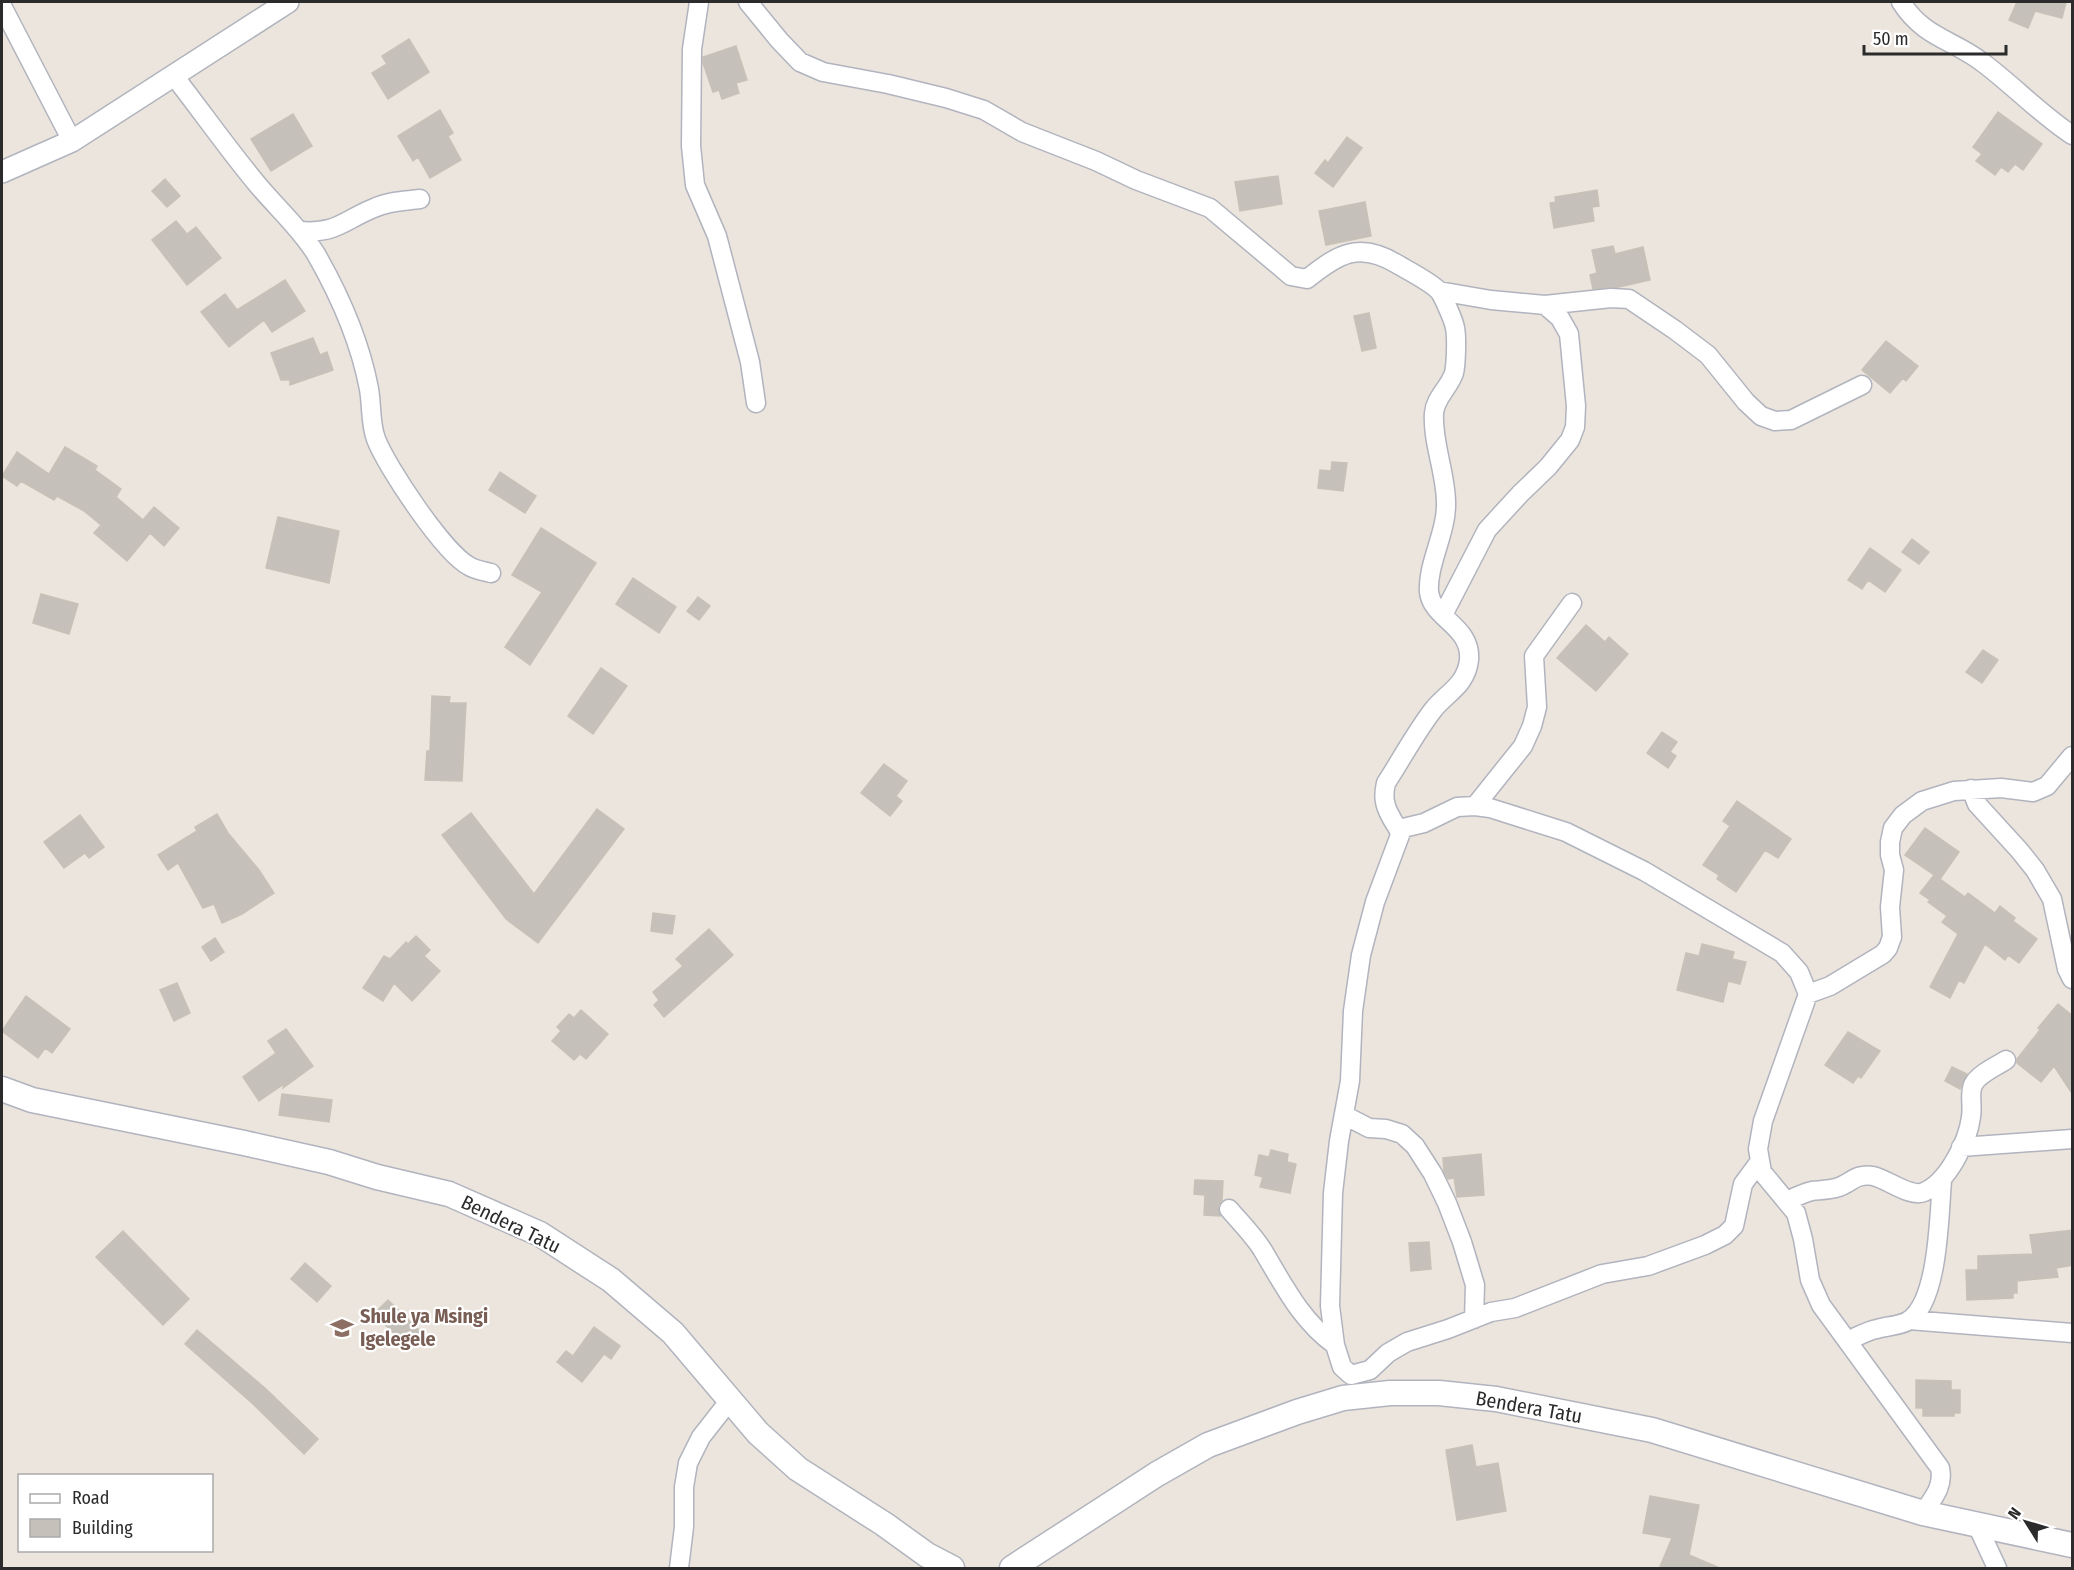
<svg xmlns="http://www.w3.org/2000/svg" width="2074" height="1570" viewBox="0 0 2074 1570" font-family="'Fira Sans Condensed',sans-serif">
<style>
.building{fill:#c5c0b9;stroke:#c7c1b7;stroke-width:1.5}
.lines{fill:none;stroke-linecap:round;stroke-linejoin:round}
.minor-casing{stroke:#b1b4be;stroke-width:21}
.tertiary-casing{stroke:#b1b4be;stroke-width:24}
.secondary-casing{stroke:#b1b4be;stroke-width:27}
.minor{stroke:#fff;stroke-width:18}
.tertiary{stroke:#fff;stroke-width:21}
.secondary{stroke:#fff;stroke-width:24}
.labels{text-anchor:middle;stroke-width:4.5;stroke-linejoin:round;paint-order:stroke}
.street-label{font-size:20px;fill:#2b2b2b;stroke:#fff}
.education-label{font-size:20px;font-weight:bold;fill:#785e54;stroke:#fff;text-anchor:start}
</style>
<rect width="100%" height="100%" fill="#ece5dd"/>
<path class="building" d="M2017 2H2066L2062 18 2035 11 2028 28 2009 20Z
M409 39 429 72 388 99 372 73 387 64 382 56Z
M736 46 747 80 736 83 739 93 722 99 719 90 713 92 703 63V57Z
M440 110 453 133 448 136 461 160 430 178 418 157 413 161 398 136Z
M1998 112 2042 144 2023 170 2015 164 2008 172 2001 167 1995 175 1976 161 1982 154 1973 147Z
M293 114 312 146 271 171 251 139Z
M1347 137 1362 148 1333 187 1315 173 1325 160 1328 163Z
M1278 176 1282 204 1240 211 1235 182Z
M165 179 180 196 167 207 152 191Z
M1597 190 1599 206 1592 207 1594 221 1554 228 1550 203 1556 202 1555 197Z
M1365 202 1371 236 1326 245 1319 211Z
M176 221 187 234 196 227 221 258 187 285 152 240Z
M1613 246 1615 254 1643 247 1650 280 1619 287 1593 289 1590 275 1597 273 1592 250Z
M285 280 305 311 272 332 264 320 229 347 201 312 225 294 237 310Z
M1369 313 1376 348 1362 351 1354 316Z
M313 338 320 355 327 352 333 370 290 385V380H281L271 353Z
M1886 341 1918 366 1906 381 1903 378 1890 393 1862 370Z
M65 447 97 466 95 470 121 489 116 497 143 520 154 507 179 528 164 546 150 533 127 561 94 533 101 525 84 511 57 496 54 500 21 481 17 486 2 476 17 452 49 474Z
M1332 462 1347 463 1343 491 1318 488 1320 470 1331 471Z
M500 472 536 496 525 513 489 490Z
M278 517 339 531 329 583 266 568Z
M541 528 596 563 530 665 505 647 542 592 512 575Z
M1912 539 1929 552 1919 564 1902 552Z
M1870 548 1901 570 1885 592 1868 580 1862 589 1848 580Z
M633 578 676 607 659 633 616 604Z
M41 594 78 604 69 634 33 623Z
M698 597 710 606 699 620 687 611Z
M1586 625 1605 642 1609 637 1628 654 1596 691 1557 658Z
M1983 650 1998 660 1982 683 1966 672Z
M601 668 627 686 593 734 568 716Z
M432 696 450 697 449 703H466L462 781 425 780 427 751H430Z
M1662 732 1677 742 1670 752 1676 756 1668 768 1647 753Z
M884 764 907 781 896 796 902 801 890 816 861 793Z
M1737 801 1791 839 1778 858 1765 850 1736 892 1717 879 1719 875 1703 865 1730 826 1723 821Z
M597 809 624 829 538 943 506 919 442 835 471 813 534 894Z
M217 814 228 833 259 870 274 893 242 914 222 923 214 904 203 908 178 863 168 870 158 855 197 831 195 827Z
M80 815 104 847 89 858 85 853 64 868 44 842Z
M1925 828 1959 852 1940 879 1965 897 1968 893 1995 913 2000 906 2015 918 2013 921 2037 939 2019 963 2008 955 2005 960 1985 944 1964 983 1959 980 1950 998 1930 987 1958 934 1942 922 1947 916 1928 902 1930 900 1920 893 1934 875 1905 855Z
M653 913 675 916 672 934 651 931Z
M709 929 733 955 664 1017 654 1005 659 1000 653 992 683 966 676 959Z
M416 936 430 950 424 956 440 971 412 1001 394 983 383 1001 363 988 384 956 390 959 406 942 408 944Z
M215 938 224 952 211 961 202 947Z
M1702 944 1734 952 1732 959 1746 962 1740 984 1728 981 1723 1002 1677 990 1686 953 1699 956Z
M177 983 190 1013 174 1021 160 990Z
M26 996 70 1029 52 1053 45 1048 38 1058 2 1031Z
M2058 1004 2073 1016V1095L2054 1066 2041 1082 2017 1063V1059L2040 1030 2038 1028Z
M581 1010 608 1034 586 1059 580 1054 574 1060 552 1041 561 1031 557 1027 569 1014 574 1018Z
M286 1029 313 1066 283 1088 284 1084 259 1101 243 1077 276 1053 268 1041Z
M1848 1032 1880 1051 1861 1078 1858 1076 1853 1083 1825 1065Z
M1952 1067 1967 1074 1960 1089 1945 1081Z
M282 1094 332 1100 329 1122 279 1115Z
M1271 1150 1288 1154 1287 1162 1296 1164 1290 1193 1260 1187 1263 1177 1255 1175 1259 1155 1269 1157Z
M1481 1154 1484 1195 1457 1197 1454 1178 1448 1179 1444 1172 1443 1158Z
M1195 1180 1223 1181 1222 1200 1218 1206 1220 1216 1204 1215 1205 1195 1194 1194Z
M2073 1230V1265L2056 1268 2058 1277 2017 1281V1293H2013V1298L1967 1300 1966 1270H1978V1256L2033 1254 2030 1235Z
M123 1231 189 1299 163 1325 96 1257Z
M1429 1242 1431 1269 1411 1271 1409 1243Z
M305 1263 331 1286 317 1302 291 1279Z
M388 1300 424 1335 410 1349 374 1314Z
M594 1327 620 1346 611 1359 604 1354 582 1382 557 1362 566 1351 573 1356Z
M197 1330 266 1389 318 1439 304 1454 253 1404 185 1344Z
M1916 1380 1951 1381V1390H1960V1413H1954V1416H1923V1408H1916Z
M1472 1445 1476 1467 1498 1463 1506 1511 1457 1520 1446 1450Z
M1650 1496 1699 1505 1689 1555 1722 1569H1659L1672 1538 1643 1533Z"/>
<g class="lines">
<g class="minor-casing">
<path id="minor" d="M699 2 692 49 691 146 695 185 717 236 750 362 756 403
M748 2 779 40 800 62 823 72 888 84 946 98 984 110 1022 132 1096 161 1136 180 1210 208 1291 276 1307 279C1338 254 1359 241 1397 264 1407 270 1431 282 1439 291 1443 296 1454 321 1455 328 1457 337 1456 365 1454 373 1449 388 1435 398 1434 413 1432 442 1446 473 1446 503 1447 532 1427 564 1429 592 1432 619 1472 626 1469 660 1466 686 1446 693 1433 710 1416 732 1401 760 1386 783 1383 796 1384 805 1391 817 1394 824 1399 827 1400 835L1375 902 1361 955 1353 1011 1350 1081 1339 1141 1333 1193 1330 1306 1335 1345 1342 1367 1351 1375 1370 1370 1388 1353 1407 1342 1448 1329 1491 1312 1515 1308 1602 1274 1648 1266 1705 1245 1725 1235 1734 1226 1743 1184 1760 1161
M1901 2C1924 38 1952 39 1982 62 2013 85 2040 114 2072 135
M2 6 72 141
M174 76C202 112 228 149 257 184 277 208 300 228 316 254 340 296 360 341 369 389 372 406 370 423 376 439 386 466 444 553 469 566 475 570 484 571 491 573
M299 231C337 234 342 221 374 208 388 201 405 201 420 199
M1439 291 1491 300 1545 305 1560 318 1569 334 1576 406 1575 427 1570 440 1548 467 1520 494 1487 530 1443 615
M1545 305 1611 298 1629 299 1675 330 1708 355 1746 402 1761 416 1775 421 1791 420 1862 385
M1971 789 1977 804 2019 850 2035 870 2052 899 2067 969 2072 979
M1475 806 1523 746 1532 726 1537 707 1534 656 1572 603
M1399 829 1424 823 1457 807 1475 806 1490 808 1566 832 1644 871 1782 953 1799 972 1808 994 1763 1121 1758 1149 1762 1172 1796 1213 1803 1239 1810 1280 1821 1305 1940 1468C1944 1487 1933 1498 1923 1513
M1808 994 1830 986 1883 954 1888 948 1892 937 1890 907 1894 870 1890 855V842L1893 828 1903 815 1922 801 1954 791 2001 788 2033 792 2047 786 2072 756
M1344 1115 1369 1128 1386 1129 1402 1134 1415 1146 1433 1174 1447 1203 1462 1242 1475 1285 1474 1319
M1961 1147 2072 1139
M1786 1201C1794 1198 1803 1193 1812 1191 1821 1190 1830 1190 1839 1187 1851 1183 1856 1173 1873 1176 1887 1179 1911 1198 1924 1192 1948 1182 1968 1141 1971 1117 1973 1106 1969 1094 1973 1085 1978 1074 1997 1066 2006 1060
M1229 1209C1240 1222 1253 1235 1262 1249 1283 1284 1301 1321 1335 1345
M1909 1320 2072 1333
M1847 1341C1857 1337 1866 1331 1877 1329 1887 1326 1899 1326 1908 1321 1939 1302 1939 1214 1942 1181
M1977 1525 1997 1568
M679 1568 684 1527V1487L688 1463 701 1437 730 1400"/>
</g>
<g class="tertiary-casing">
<path id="tertiary" d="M2 172 72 141 288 2"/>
</g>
<g class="secondary-casing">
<path id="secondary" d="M2 1089 32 1100 244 1143 329 1162 377 1177 449 1194 540 1234 611 1280 673 1333 758 1433 798 1469 884 1524 927 1555 952 1568
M1012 1568 1157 1474 1208 1445 1297 1412 1343 1398 1390 1393H1439L1496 1399 1652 1430 1923 1513 2072 1545"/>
</g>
<use href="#minor" class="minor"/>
<use href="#tertiary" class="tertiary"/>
<use href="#secondary" class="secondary"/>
</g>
<defs>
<g id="school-bare" transform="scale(1.8)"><path d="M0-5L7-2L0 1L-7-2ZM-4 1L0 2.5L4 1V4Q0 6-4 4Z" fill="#8d6e63" stroke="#fff" stroke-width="2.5" paint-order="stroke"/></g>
</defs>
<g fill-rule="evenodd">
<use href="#school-bare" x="342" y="1328"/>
</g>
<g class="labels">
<g class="street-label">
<text transform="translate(511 1224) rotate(26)" y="7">Bendera Tatu</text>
<text transform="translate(1529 1407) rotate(10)" y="7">Bendera Tatu</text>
</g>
<g class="education-label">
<text x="360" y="1323">Shule ya Msingi<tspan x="360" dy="23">Igelegele</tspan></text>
</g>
</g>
<rect width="2074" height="1570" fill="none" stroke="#2b2b2b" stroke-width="6"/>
<rect x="18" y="1474" width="195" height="78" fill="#ffffff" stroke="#aaaaaa" stroke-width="1.5"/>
<rect x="30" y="1494" width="30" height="9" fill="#ffffff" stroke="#aaaaaa" stroke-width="1.5"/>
<text x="72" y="1504" font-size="18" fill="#2b2b2b">Road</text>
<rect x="30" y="1519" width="30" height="18" fill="#c5c0b9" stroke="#aaaaaa" stroke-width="1.5"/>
<text x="72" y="1534" font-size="18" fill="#2b2b2b">Building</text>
<g transform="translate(2026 1522) rotate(307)" stroke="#ffffff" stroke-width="4.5" paint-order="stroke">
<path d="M0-4.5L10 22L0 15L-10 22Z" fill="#2b2b2b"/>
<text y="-9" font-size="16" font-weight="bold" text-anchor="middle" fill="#2b2b2b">N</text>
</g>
<path d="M1864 45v9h142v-9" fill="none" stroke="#2b2b2b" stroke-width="3"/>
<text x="1873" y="45" font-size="18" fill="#2b2b2b" stroke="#ffffff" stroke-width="4.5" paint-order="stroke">50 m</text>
</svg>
